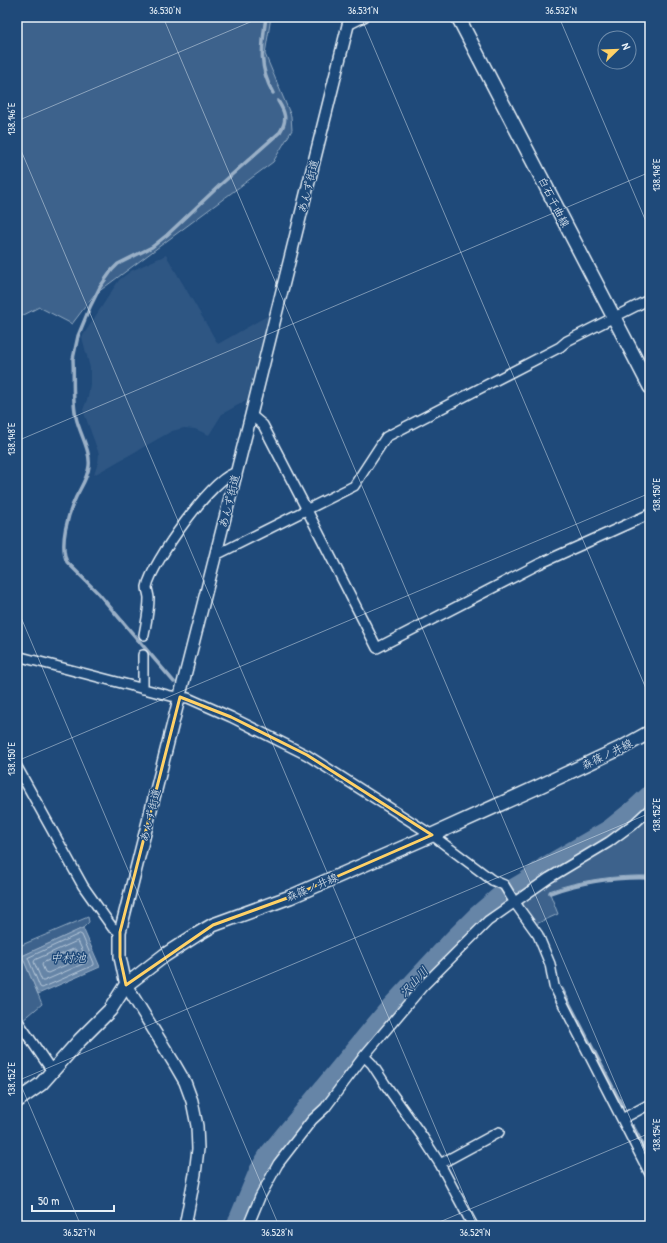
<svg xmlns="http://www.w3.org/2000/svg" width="667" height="1243" viewBox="0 0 667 1243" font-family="'Patrick Hand','Klee One',sans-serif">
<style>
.built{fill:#2e5683}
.green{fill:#3c628c;stroke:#92aac2}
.water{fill:#6685a7;stroke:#9ab0c7}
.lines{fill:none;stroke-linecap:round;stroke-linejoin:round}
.shore{stroke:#b4c6d8;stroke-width:1}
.stream{stroke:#9ab0c7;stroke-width:3.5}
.river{stroke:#6685a7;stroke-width:20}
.minor-casing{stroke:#e8f1f8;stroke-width:12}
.tertiary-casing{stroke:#e8f1f8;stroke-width:14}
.secondary-casing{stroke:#e8f1f8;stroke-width:16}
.minor{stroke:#1f4a7a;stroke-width:9}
.tertiary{stroke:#1f4a7a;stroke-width:11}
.secondary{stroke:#1f4a7a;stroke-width:13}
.marked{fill:none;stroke:#ffd166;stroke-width:3;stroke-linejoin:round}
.ticks{fill:none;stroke:#e8f1f8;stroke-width:1;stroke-opacity:0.45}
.labels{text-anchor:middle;stroke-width:3;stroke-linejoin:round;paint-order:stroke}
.street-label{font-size:11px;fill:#e8f1f8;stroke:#1f4a7a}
.water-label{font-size:12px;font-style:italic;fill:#d4e1ec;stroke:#1f4a7a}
.neatline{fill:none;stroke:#e8f1f8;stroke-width:1.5}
.ticks-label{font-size:10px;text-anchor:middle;fill:#e8f1f8}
</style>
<rect width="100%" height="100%" fill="#1f4a7a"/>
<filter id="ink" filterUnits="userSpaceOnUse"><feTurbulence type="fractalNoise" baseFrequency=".025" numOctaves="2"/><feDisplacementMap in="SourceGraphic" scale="8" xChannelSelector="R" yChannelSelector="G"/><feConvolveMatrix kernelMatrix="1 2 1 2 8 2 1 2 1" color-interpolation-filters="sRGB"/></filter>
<g filter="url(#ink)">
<path class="built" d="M166 255 218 344 269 315 247 400 222 414 209 435 195 429 184 428 172 431 94 475 98 463 99 454 83 410 88 397 90 384V368L82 337 119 280 131 271Z"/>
<path class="green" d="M17 17H271L265 54 291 116 292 130 273 162 94 295 72 324 39 307 20 317H17Z
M648 817H650V876C616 875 580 880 549 891L558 914 536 924 523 906V901L552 881 609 847Z
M88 917 89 922 83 928 22 956 42 1004 22 1021 17 1013V947Z"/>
<path class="water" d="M83 928 100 967 38 994 22 956Z"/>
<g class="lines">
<path class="shore" d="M80 934 82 935 94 963V965L42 988 40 987 28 958Z
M78 941 87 960V962L44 981H42L34 962 35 960Z
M74 949 76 950 79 957V959L48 973 45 972 42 965 43 963Z"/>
<path class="stream" d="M266 17C262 45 258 66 273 93
M174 682 98 593 67 562C59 544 68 514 76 497 81 487 88 477 89 466 91 451 79 432 76 417 72 400 74 377 73 359L78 336 90 307 100 287 112 270 118 264 152 247 167 235 219 186 280 132C288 120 285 112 278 101
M550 893C581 882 617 877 650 878
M562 989 623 1107
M633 1126 650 1158"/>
<path class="river" d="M236 1226 259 1171 270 1153 389 1009 454 939 478 915 499 897 525 882 545 867 609 830 635 809 650 795"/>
<g class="minor-casing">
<path id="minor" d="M348 25 364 17
M251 415 263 425 307 510 377 648 539 564 650 514
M216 555 354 486 386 437 560 347 567 341 650 299
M144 635C146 623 149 611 149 598 149 595 147 590 147 587 151 564 214 475 236 473
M17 656 171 696 188 698 231 717 307 755 432 835 492 880 504 885 515 903 538 935 550 964 554 986 650 1174
M143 689V655
M17 767 83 886 112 927 120 932
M17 1020 52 1071
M364 1056 372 1064 385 1084 422 1136 440 1164 473 1226
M622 1119 650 1104
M440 1164 499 1132
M248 1226 260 1197 278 1164 312 1120 325 1108 364 1056 423 986 488 921 549 878 609 842 636 822 650 809"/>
</g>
<g class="tertiary-casing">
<path id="tertiary" d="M185 1226 195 1174 198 1149 197 1126 192 1101 185 1082 174 1063 126 985 120 957V932L251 415 350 17"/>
</g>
<g class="secondary-casing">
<path id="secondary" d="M458 17 650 387
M17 1101 41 1084 80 1040 110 1010 126 985 165 955 196 935 213 925 290 897 432 835 540 786 623 747 650 732"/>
</g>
<use href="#minor" class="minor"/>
<use href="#tertiary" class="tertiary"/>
<use href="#secondary" class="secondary"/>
</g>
</g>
<path class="marked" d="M180 697 231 717 307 755 432 835 290 897 213 925 126 985 120 957V932Z"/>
<path class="ticks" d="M163 17 650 1165M361 17 650 698M559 17 650 231M17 121 262 17M17 141 477 1226M17 441 650 172M17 608 279 1226M17 761 650 493M17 1076 81 1226M17 1081 650 813M430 1226 650 1133"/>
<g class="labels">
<g class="street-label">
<text transform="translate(308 186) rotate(-76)" y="4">あんず街道</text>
<text transform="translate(554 202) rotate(63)" y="4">白石千曲線</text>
<text transform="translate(229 501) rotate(-76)" y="4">あんず街道</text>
<text transform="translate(607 754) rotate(-26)" y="4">森篠ノ井線</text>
<text transform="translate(150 815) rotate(-76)" y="4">あんず街道</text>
<text transform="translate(312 887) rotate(-23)" y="4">森篠ノ井線</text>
</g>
<g class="water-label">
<text x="68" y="962">中村池</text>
<text transform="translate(414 982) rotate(-47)" y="4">沢山川</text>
</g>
</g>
<rect width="667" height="1243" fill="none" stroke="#1f4a7a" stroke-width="44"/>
<g transform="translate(617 50) rotate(67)"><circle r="19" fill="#1f4a7a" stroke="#6f8dac"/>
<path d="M0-3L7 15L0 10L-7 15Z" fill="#ffd166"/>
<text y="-6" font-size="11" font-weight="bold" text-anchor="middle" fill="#e8f1f8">N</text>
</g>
<path d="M32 1205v6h82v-6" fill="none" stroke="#e8f1f8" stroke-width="2"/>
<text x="38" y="1205" font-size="12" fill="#e8f1f8" stroke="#1f4a7a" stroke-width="3" paint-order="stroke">50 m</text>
<rect x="22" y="22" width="623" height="1199" class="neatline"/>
<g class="ticks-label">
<text x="165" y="14">36.530°N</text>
<text x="363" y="14">36.531°N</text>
<text x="561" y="14">36.532°N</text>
<text transform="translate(11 119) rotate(-90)" y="4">138.146°E</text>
<text transform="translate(656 175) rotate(-90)" y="4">138.148°E</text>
<text transform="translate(11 439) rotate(-90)" y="4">138.148°E</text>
<text transform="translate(656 495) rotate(-90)" y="4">138.150°E</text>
<text transform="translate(11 759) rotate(-90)" y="4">138.150°E</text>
<text transform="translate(656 815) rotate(-90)" y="4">138.152°E</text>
<text transform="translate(11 1079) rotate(-90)" y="4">138.152°E</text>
<text transform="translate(656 1135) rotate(-90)" y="4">138.154°E</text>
<text x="79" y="1236">36.527°N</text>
<text x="277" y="1236">36.528°N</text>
<text x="475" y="1236">36.529°N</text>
</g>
</svg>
